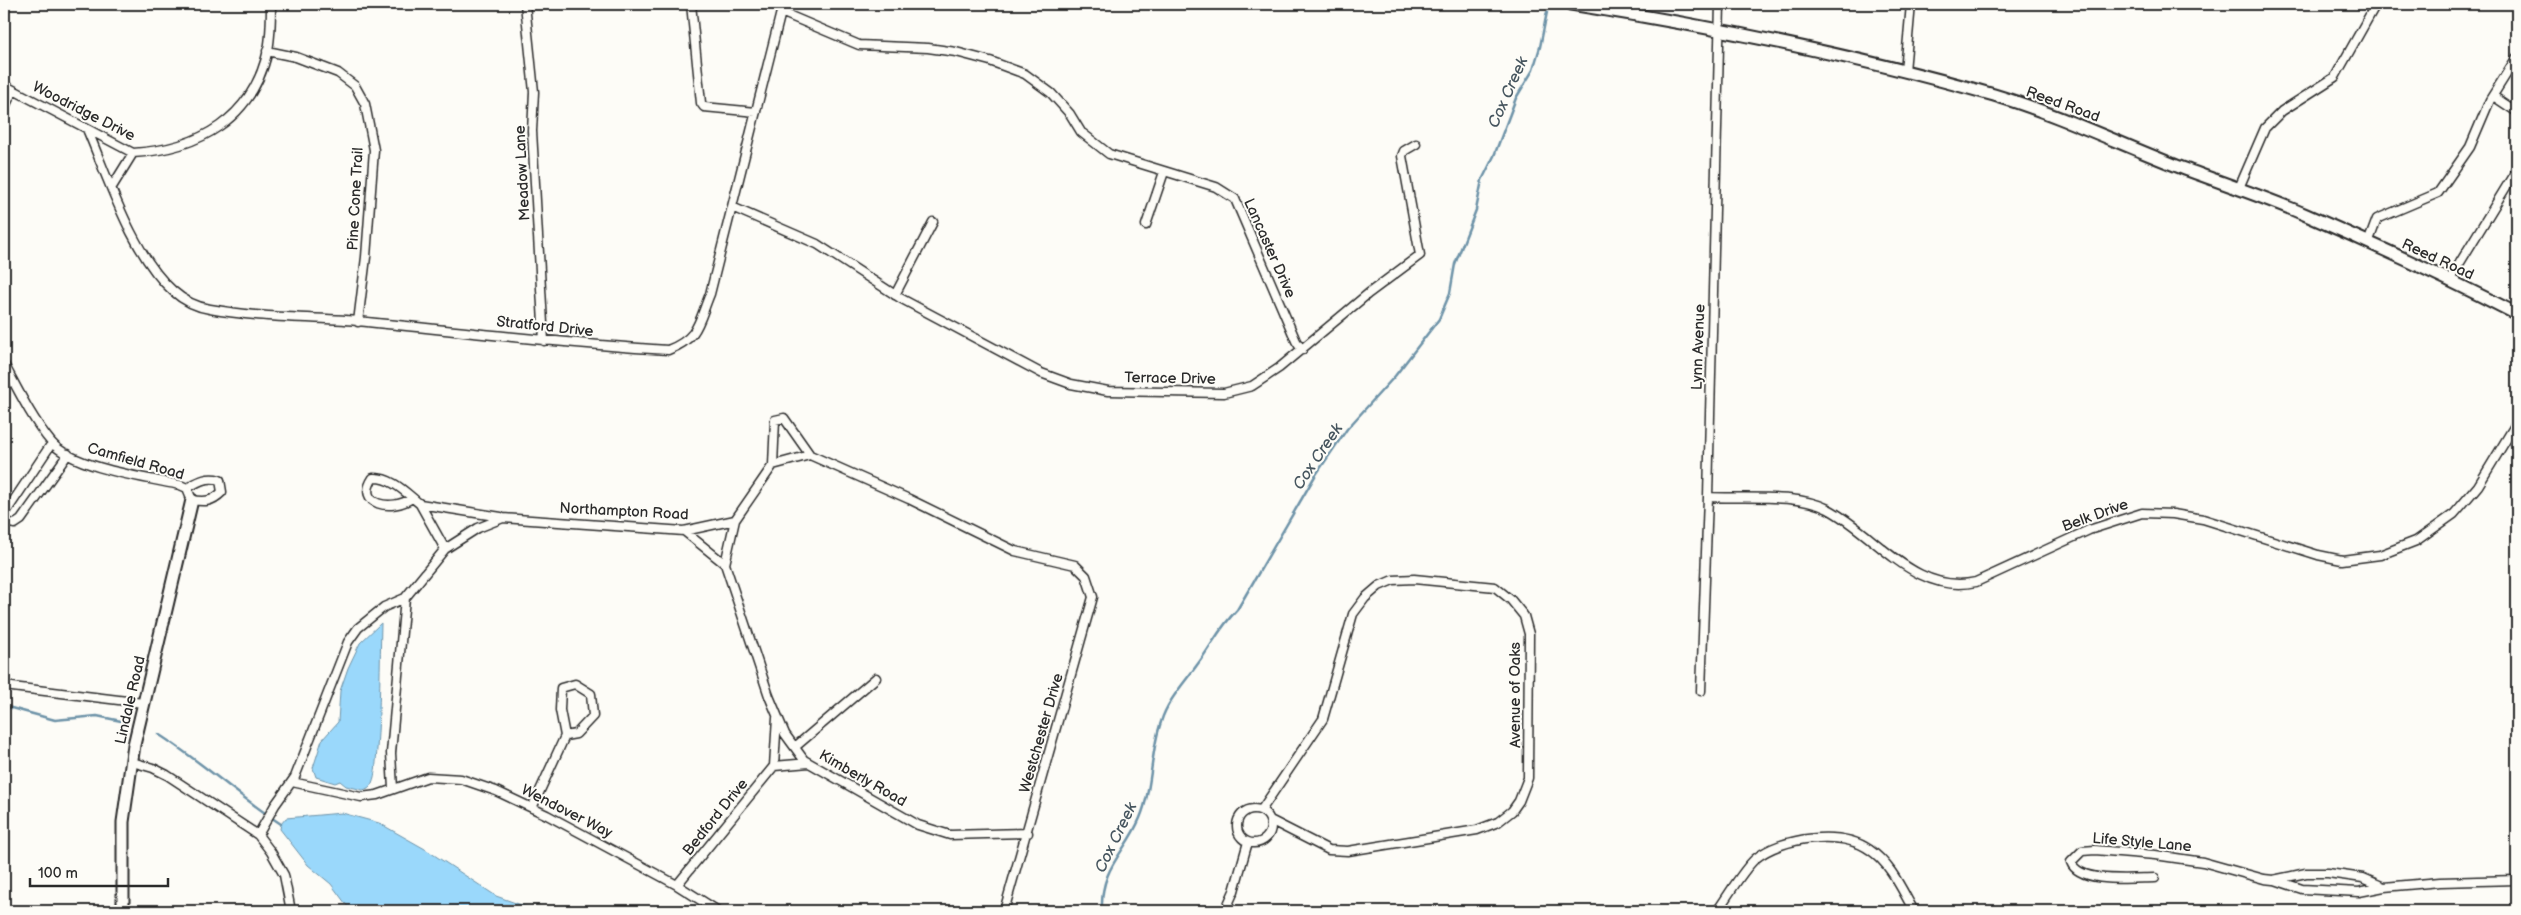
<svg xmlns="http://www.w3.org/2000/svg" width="2521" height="915" viewBox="0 0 2521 915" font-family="'Balsamiq Sans',sans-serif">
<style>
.water{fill:#9ad8fb;stroke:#6e93a8}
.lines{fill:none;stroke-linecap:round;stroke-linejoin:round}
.stream{stroke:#6e93a8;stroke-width:2.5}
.street-casing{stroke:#2b2b2b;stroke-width:11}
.secondary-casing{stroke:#2b2b2b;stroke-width:15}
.street{stroke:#fdfcf7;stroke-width:8}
.secondary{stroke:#fdfcf7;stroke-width:11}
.labels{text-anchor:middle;stroke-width:4;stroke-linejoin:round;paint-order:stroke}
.street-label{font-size:15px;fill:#2b2b2b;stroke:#fdfcf7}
.water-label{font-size:16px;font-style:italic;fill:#47565f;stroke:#fdfcf7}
</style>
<rect width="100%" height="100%" fill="#fdfcf7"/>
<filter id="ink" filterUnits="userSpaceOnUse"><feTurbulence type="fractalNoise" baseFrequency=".02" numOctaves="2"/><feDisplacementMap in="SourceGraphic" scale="10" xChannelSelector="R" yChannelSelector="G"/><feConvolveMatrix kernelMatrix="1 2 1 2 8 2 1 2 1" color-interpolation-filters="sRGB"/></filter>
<g filter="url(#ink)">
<path class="water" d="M381 623C380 663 380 707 377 749 376 760 376 774 372 783 370 787 367 789 363 790L346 786 340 781 335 783 316 777 313 768 322 740 338 722 340 691 348 668 360 643Z
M342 813 379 823 425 849 496 896 538 911H351L331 884 308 865 280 829 281 824 286 818Z"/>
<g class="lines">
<path class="stream" d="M4 706 55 720 97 716 121 721
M158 734C201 761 238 796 281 824
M1102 911C1100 867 1125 854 1140 818 1153 787 1150 753 1161 722 1167 701 1185 682 1197 665 1212 645 1219 628 1237 610L1315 476 1347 429 1395 376 1439 319 1450 293 1455 264 1476 210 1482 180 1494 156 1516 98 1533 70 1540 47 1547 12"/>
<g class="street-casing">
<path id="street" d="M525 4 534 92 532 131 544 341
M691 4 701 103 704 107 756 112
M781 12 859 45 928 48 956 52 990 61 1025 74 1051 93 1070 114 1081 132 1109 154 1216 187 1235 199 1296 341 1302 350
M267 51 296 57 338 73 355 86 365 104 374 150 366 257 358 322
M1905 71 1911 4
M4 85 133 153C199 149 253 119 268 50 271 35 271 19 271 4
M2493 96 2517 112
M4 109 13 90
M87 129C108 178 133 256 173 291 183 300 197 307 210 309 258 318 308 317 357 321 460 331 564 344 668 350 699 338 698 323 710 294L783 4
M112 187 133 153
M2239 188 2265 128 2282 111 2335 77 2376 4
M732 207 817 244 900 298 1041 373 1071 384 1108 391 1224 393 1252 386 1279 368 1369 293 1420 255 1402 156 1404 151 1416 144
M1146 225 1164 172
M2368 243 2377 219 2438 193 2470 147 2490 100 2517 57
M2450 279 2517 169
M895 295 933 222
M4 364C18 390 32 419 51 442 73 468 147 478 180 485L187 488 192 500C205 502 212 502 222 492L220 480C206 476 198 482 187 488
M773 465 775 420 784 418 810 455
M1708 497C1743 499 1797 493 1828 509 1876 534 1915 596 1976 582L2089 530 2142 513 2173 514 2203 519 2318 555 2342 560 2380 555 2416 541 2454 514 2478 486 2517 422
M412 498C392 512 355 505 373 478 392 477 406 493 420 504
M4 515 52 443
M735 520 725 564 769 696 785 734 804 760 918 825 950 835 1028 833
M4 522 15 524 21 520 68 454
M684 531 725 564
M445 549 420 504 501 517
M575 684 591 694 593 716 576 734 565 736 560 710 561 688Z
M4 686 143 703
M1701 691 1708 497 1720 4
M795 747 876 678
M132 762 153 768 167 775 258 835 271 852 284 875 291 911
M774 766 777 718
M292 782 361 797 377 795 428 777 461 779 496 791 547 815 677 885 718 911
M393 789 391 753 405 598
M532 808 565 736
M1237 826a17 17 0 1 1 34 0a17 17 0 1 1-34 0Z
M1262 809 1323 719 1353 614 1365 598 1379 586 1393 580 1414 579 1495 587 1511 600 1524 616 1529 634 1528 778 1519 801 1512 811 1498 822 1477 830 1348 851 1329 850 1272 821
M258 835 275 805 295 777 348 642 358 628 384 607 405 598 445 549 478 528 503 518 684 531 735 520 773 465 810 455 909 499 1015 551 1075 565 1086 576 1093 597 1004 911
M2155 878C2134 878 2079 884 2071 862L2082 851 2095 850 2155 855 2203 862 2264 879 2273 880 2306 873H2328L2363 878 2384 887 2440 882 2517 880
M2275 880 2302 889 2359 892 2384 887
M677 885 774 766 809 763
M1225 911 1234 891 1248 842
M1717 911C1728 896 1742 871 1755 859 1782 837 1841 829 1870 850 1891 864 1902 890 1914 911"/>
</g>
<g class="secondary-casing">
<path id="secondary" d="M1571 4C1714 27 1855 55 1994 95 2057 114 2116 142 2177 166 2219 182 2262 196 2304 214 2376 245 2447 278 2517 314
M123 911V822L134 745 192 500"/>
</g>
<use href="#street" class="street"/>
<use href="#secondary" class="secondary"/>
</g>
</g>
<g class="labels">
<g class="street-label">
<text transform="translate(2063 104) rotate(20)" y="5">Reed Road</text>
<text transform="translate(84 111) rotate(27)" y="5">Woodridge Drive</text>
<text transform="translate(522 173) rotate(-93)" y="5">Meadow Lane</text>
<text transform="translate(355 199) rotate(-87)" y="5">Pine Cone Trail</text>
<text transform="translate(1270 248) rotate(66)" y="5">Lancaster Drive</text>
<text transform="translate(2438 259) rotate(25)" y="5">Reed Road</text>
<text transform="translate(545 326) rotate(6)" y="5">Stratford Drive</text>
<text transform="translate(1698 347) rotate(-88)" y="5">Lynn Avenue</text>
<text transform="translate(1170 378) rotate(1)" y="5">Terrace Drive</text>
<text transform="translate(136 461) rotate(16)" y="5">Camfield Road</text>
<text transform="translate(624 511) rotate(3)" y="5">Northampton Road</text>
<text transform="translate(2095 515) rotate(-20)" y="5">Belk Drive</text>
<text transform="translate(1515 695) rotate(-90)" y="5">Avenue of Oaks</text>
<text transform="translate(130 700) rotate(-77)" y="5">Lindale Road</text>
<text transform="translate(1041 733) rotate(-74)" y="5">Westchester Drive</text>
<text transform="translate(863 778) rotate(30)" y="5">Kimberly Road</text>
<text transform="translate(567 811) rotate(27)" y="5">Wendover Way</text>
<text transform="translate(715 817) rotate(-51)" y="5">Bedford Drive</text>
<text transform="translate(2142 842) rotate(5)" y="5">Life Style Lane</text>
</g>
<g class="water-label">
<text transform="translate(1507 92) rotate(-66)" y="6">Cox Creek</text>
<text transform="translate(1317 456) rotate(-56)" y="6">Cox Creek</text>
<text transform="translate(1115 837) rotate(-64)" y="6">Cox Creek</text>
</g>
</g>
<rect width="2521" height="915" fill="none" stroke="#fdfcf7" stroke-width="20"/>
<rect x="10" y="10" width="2501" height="895" fill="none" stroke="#2b2b2b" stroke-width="2" filter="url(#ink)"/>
<path d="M30 878v8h138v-8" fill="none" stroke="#2b2b2b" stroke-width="2.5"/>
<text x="38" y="878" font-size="15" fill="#2b2b2b" stroke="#fdfcf7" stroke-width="4" paint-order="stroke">100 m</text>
</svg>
